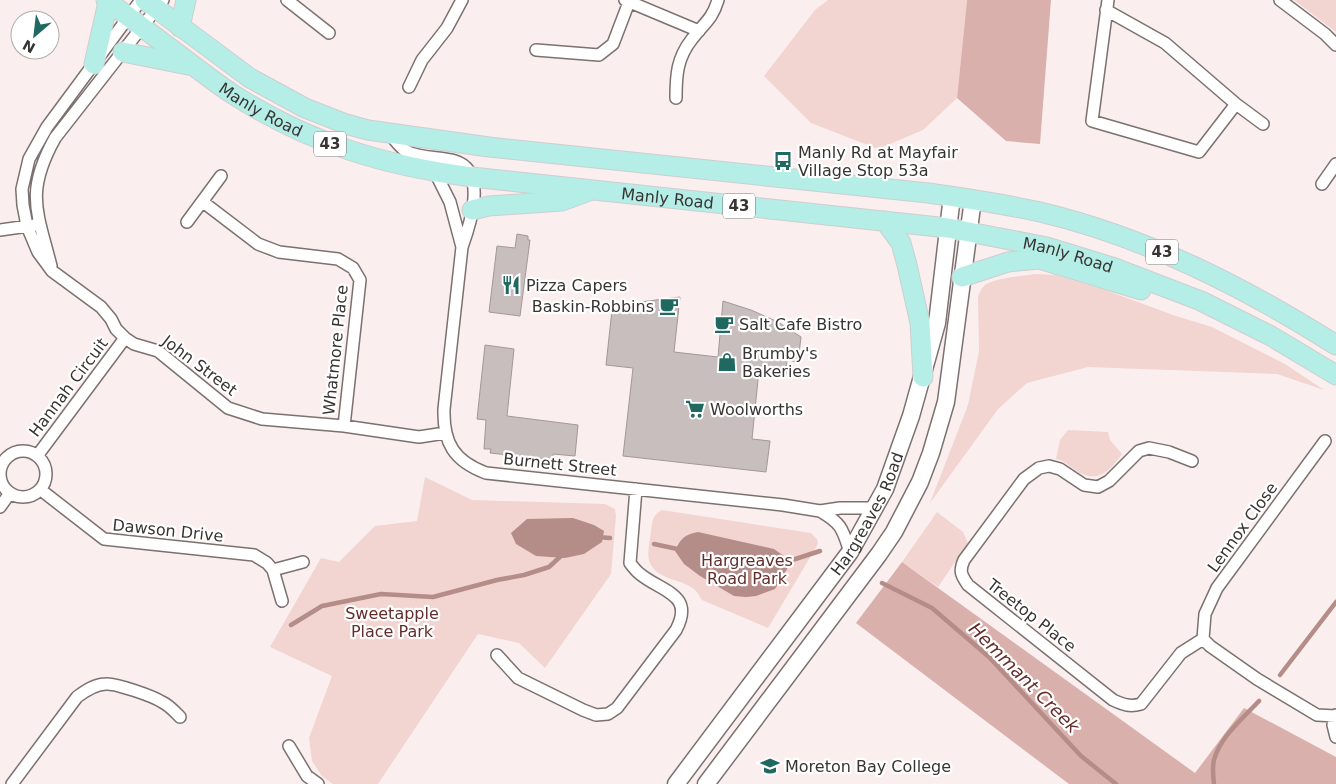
<svg xmlns="http://www.w3.org/2000/svg" width="1336" height="784" viewBox="0 0 1336 784" font-family="'DejaVu Sans',sans-serif">
<style>
.green{fill:#f2d4d1}
.forest{fill:#dab0ac}
.water{fill:#b48c88}
.lines{fill:none;stroke-linecap:round;stroke-linejoin:round}
.stream{stroke:#b48c88;stroke-width:4.5}
.building{fill:#c8bebd;stroke:#a29897}
.minor-casing{stroke:#7b7170;stroke-width:14}
.secondary-casing{stroke:#7b7170;stroke-width:19}
.primary-casing{stroke:#cfcece;stroke-width:21}
.minor{stroke:#fff;stroke-width:11}
.secondary{stroke:#fff;stroke-width:16}
.primary{stroke:#b4eee6;stroke-width:19}
.labels{text-anchor:middle;stroke-width:4.5;stroke-linejoin:round;paint-order:stroke}
.shield{fill:#fff;stroke:#747170;stroke-width:1}
.shield-label{font-size:15px;font-weight:bold;fill:#383433}
.street-label{font-size:16px;fill:#383433;stroke:#fff}
.poi-label{font-size:16px;fill:#383433;stroke:#fff;text-anchor:start}
.park-label{font-size:16px;fill:#642e2c;stroke:#fff}
.water-label{font-size:18px;font-style:italic;fill:#652e2c;stroke:#fff}
</style>
<rect width="100%" height="100%" fill="#faefee"/>
<path class="green" d="M828 0H967L957 98 923 130 878 149 811 123 764 76 815 10Z
M1294 0H1336V32Z
M1036 274 1055 275 1105 290 1176 316 1212 327 1285 364 1324 390 1277 374 1088 367 1027 383 998 409 930 503 968 405 979 351 978 297C979 293 981 289 984 286 993 278 1023 276 1036 274Z
M1068 430 1108 432 1110 440 1122 454C1111 469 1100 483 1080 473 1071 468 1066 461 1056 459L1060 440Z
M425 477 472 500 605 504 615 509 616 516 611 574 545 668 519 643 478 634 378 784H333L322 776 312 761 309 738 332 676 270 647 321 558 339 562 375 526 417 521Z
M662 510 811 533 817 539 818 544 768 628 702 600C700 597 698 593 696 591 683 578 658 581 650 563 646 555 650 541 651 532 652 522 652 515 662 510Z
M937 512 963 532 968 543 938 587 902 562Z"/>
<path class="forest" d="M967 0H1051L1040 144 1006 141 957 98Z
M902 562 1195 773 1244 708 1336 757V784H1069L856 623Z"/>
<path class="water" d="M573 518 594 525 604 531 602 542 584 554 565 558 536 556 516 544 511 533 527 519Z
M698 532 774 549 784 556 789 566 775 589 756 596 746 597 734 596 700 576 684 564 675 551C680 539 685 534 698 532Z"/>
<g class="lines">
<path class="stream" d="M597 537 610 538
M654 544 682 550
M783 563 820 551
M882 583 932 608 989 657 1081 756 1116 784
M291 625 322 606 381 594 433 597 497 580 524 575 549 567 562 555
M1280 675 1336 602
M1214 784C1213 776 1212 768 1214 760 1220 737 1243 718 1259 701"/>
</g>
<path class="building" d="M517 234 528 236V240H530L520 316 489 312 497 246 515 248Z
M680 297 674 352 718 357 723 301 751 310 778 322 801 337 798 362 787 360 786 375 759 370 752 439 770 441 766 472 623 456 633 368 606 365 612 310 640 302Z
M485 345 514 349 507 416 578 425 575 456 553 454V460L490 453 491 449H484L486 420 477 419Z"/>
<g class="lines">
<g class="minor-casing">
<path id="minor" d="M141 0 47 127 29 159 22 189 23 205 27 226 38 252 52 271 101 307 111 319 116 329 125 338 134 344 158 351 228 408 262 419 344 426 419 437 445 433
M287 0 329 33
M625 0 699 31
M1108 0 1092 121 1199 152 1236 104
M1280 0 1325 34 1336 45
M1106 10 1165 43 1236 104 1263 124
M536 50 599 55 613 44 629 2
M409 87 422 60 447 28 462 0
M676 98C676 75 677 58 692 39 704 23 712 20 718 0
M390 135C395 139 400 148 406 151 418 158 441 157 455 161 488 171 470 225 462 247L444 409C443 443 454 461 486 473L783 505 820 511 840 508H875
M435 172 450 202 462 247
M1322 184 1336 164
M203 202 258 244 279 252 338 259 353 268 360 280 344 426
M187 222 221 176
M0 230 35 225
M51 266C37 211 25 192 55 138L163 0
M0 474a23 23 0 1 1 46 0a23 23 0 1 1-46 0Z
M37 456 125 338
M1192 461 1169 452 1149 448 1139 451 1109 481 1098 487 1084 485 1060 469 1049 466 1039 468 1024 479 964 560C959 571 961 575 968 585L1113 700C1124 705 1130 707 1141 704L1181 653 1203 639 1210 646 1257 679 1317 715 1336 716
M41 490 104 539 254 555 267 563 273 570
M0 507 10 493
M820 511C842 524 842 528 850 552
M282 601 273 570 303 562
M1203 639 1205 614 1217 588 1325 441
M497 655 518 678 583 710 596 715 608 714 617 708 676 630C695 594 662 592 640 574 636 571 633 567 630 563L636 489
M1336 715 1333 725 1336 737
M289 746 307 776 318 784
M12 784 77 697C85 691 95 684 106 684 115 683 153 696 162 702 169 705 175 712 180 717"/>
</g>
<g class="secondary-casing">
<g id="secondary">
<path id="s1" d="M676 784 850 552 885 489 911 416 937 323 952 196"/>
<path d="M706 784 879 554 894 532 920 482 931 453 946 402 973 199"/>
</g>
</g>
<g class="primary-casing">
<g id="primary">
<path id="s2" d="M106 0C135 22 165 44 194 66 207 76 220 86 234 95 309 143 385 166 472 177L948 228 1047 247 1115 268 1201 301 1271 336 1336 375"/>
<path d="M145 0 250 78 305 108 346 124 368 130 489 147 928 193C965 198 1003 204 1040 212 1146 237 1244 287 1336 345"/>
<path d="M180 27 186 0"/>
<path d="M123 52 188 65"/>
<path d="M94 64 108 2"/>
<path d="M472 210 489 206 562 201 589 191"/>
<path d="M885 221 901 243 907 265 920 323 923 377"/>
<path d="M962 277 1008 262 1039 259 1141 290"/>
</g>
</g>
<use href="#minor" class="minor"/>
<use href="#secondary" class="secondary"/>
<use href="#primary" class="primary"/>
</g>
<defs>
<g id="bus-bare" transform="scale(1.5)"><path d="M-5-6H5V4H4V6H2V4H-2V6H-4V4H-5ZM-3.5-4V0h7V-4ZM-3.5 1.2v1.5H-2V1.2ZM2 1.2v1.5H3.5V1.2Z" fill="#1f6960" stroke="#fff" stroke-width="2.5" paint-order="stroke"/></g>
<g id="restaurant-bare" transform="scale(1.5)"><path d="M-5-6h1v4h1v-4h1v4h1v-4h1v5L-1.5 .5V6h-2V.5L-5-1ZM5-6V6H3V1.5H1.5Q1.5-4 5-6Z" fill="#1f6960" stroke="#fff" stroke-width="2.5" paint-order="stroke"/></g>
<g id="cafe-bare" transform="scale(1.5)"><path d="M-5.5-4.5H6V0H3Q3 3.5 0 3.5H-2.5Q-5.5 3.5-5.5 0ZM3-3.2v2h1.7v-2ZM-6 4.5H4V6H-6Z" fill="#1f6960" stroke="#fff" stroke-width="2.5" paint-order="stroke"/></g>
<g id="shop-bare" transform="scale(1.5)"><path d="M-5-2.5h2.3a2.7 3.5 0 0 1 5.4 0H5L5.5 6h-11ZM-1.5-2.5h3a1.5 2.3 0 0 0-3 0Z" fill="#1f6960" stroke="#fff" stroke-width="2.5" paint-order="stroke"/></g>
<g id="supermarket-bare" transform="scale(1.5)"><path d="M-6-5.5h2.5l.6 2H6L4.5 2H-2.5L-4.4-4H-6ZM-1.5 3.2a1.3 1.3 0 1 0 .1 0ZM3 3.2a1.3 1.3 0 1 0 .1 0Z" fill="#1f6960" stroke="#fff" stroke-width="2.5" paint-order="stroke"/></g>
<g id="school-bare" transform="scale(1.5)"><path d="M0-5L7-2L0 1L-7-2ZM-4 1L0 2.5L4 1V4Q0 6-4 4Z" fill="#1f6960" stroke="#fff" stroke-width="2.5" paint-order="stroke"/></g>
</defs>
<g fill-rule="evenodd">
<use href="#bus-bare" x="783" y="161"/>
<use href="#restaurant-bare" x="511" y="285"/>
<use href="#cafe-bare" x="669" y="306"/>
<use href="#cafe-bare" x="724" y="324"/>
<use href="#shop-bare" x="727" y="362"/>
<use href="#supermarket-bare" x="695" y="409"/>
<use href="#school-bare" x="770" y="766"/>
</g>
<g class="labels">
<g class="shield">
<rect x="314" y="131.5" width="32" height="25" rx="4"/>
<rect x="723" y="193.5" width="32" height="25" rx="4"/>
<rect x="1146" y="239.5" width="32" height="25" rx="4"/>
</g>
<g class="shield-label">
<text x="330" y="149">43</text>
<text x="739" y="211">43</text>
<text x="1162" y="257">43</text>
</g>
<g class="street-label">
<text dy="6" stroke="none"><textPath href="#s2" startOffset="190">Manly Road</textPath></text>
<text dy="6" stroke="none"><textPath href="#s2" startOffset="610">Manly Road</textPath></text>
<text dy="6" stroke="none"><textPath href="#s2" startOffset="1015">Manly Road</textPath></text>
<text transform="translate(335 350) rotate(-84)" y="6">Whatmore Place</text>
<text transform="translate(200 365) rotate(37)" y="6">John Street</text>
<text transform="translate(68 387) rotate(-53)" y="6">Hannah Circuit</text>
<text transform="translate(560 464) rotate(6)" y="6">Burnett Street</text>
<text dy="6" stroke="none"><textPath href="#s1" startOffset="332">Hargreaves Road</textPath></text>
<text transform="translate(1242 527) rotate(-54)" y="6">Lennox Close</text>
<text transform="translate(168 530) rotate(6)" y="6">Dawson Drive</text>
<text transform="translate(1032 615) rotate(38)" y="6">Treetop Place</text>
</g>
<g class="poi-label">
<text x="798" y="158">Manly Rd at Mayfair<tspan x="798" dy="18">Village Stop 53a</tspan></text>
<text x="526" y="291">Pizza Capers</text>
<text x="654" y="312" text-anchor="end">Baskin-Robbins</text>
<text x="739" y="330">Salt Cafe Bistro</text>
<text x="742" y="359">Brumby's<tspan x="742" dy="18">Bakeries</tspan></text>
<text x="710" y="415">Woolworths</text>
<text x="785" y="772">Moreton Bay College</text>
</g>
<g class="park-label">
<text x="747" y="566">Hargreaves<tspan x="747" dy="18">Road Park</tspan></text>
<text x="392" y="619">Sweetapple<tspan x="392" dy="18">Place Park</tspan></text>
</g>
<g class="water-label">
<text transform="translate(1024 678) rotate(45)" y="6">Hemmant Creek</text>
</g>
</g>
<g transform="translate(35 35) rotate(208)"><circle r="24" fill="#ffffff" stroke="#afaead"/>
<path d="M0-4L9 19L0 12L-9 19Z" fill="#1f6960"/>
<text y="-8" font-size="14" font-weight="bold" text-anchor="middle" fill="#383433">N</text>
</g>
</svg>
